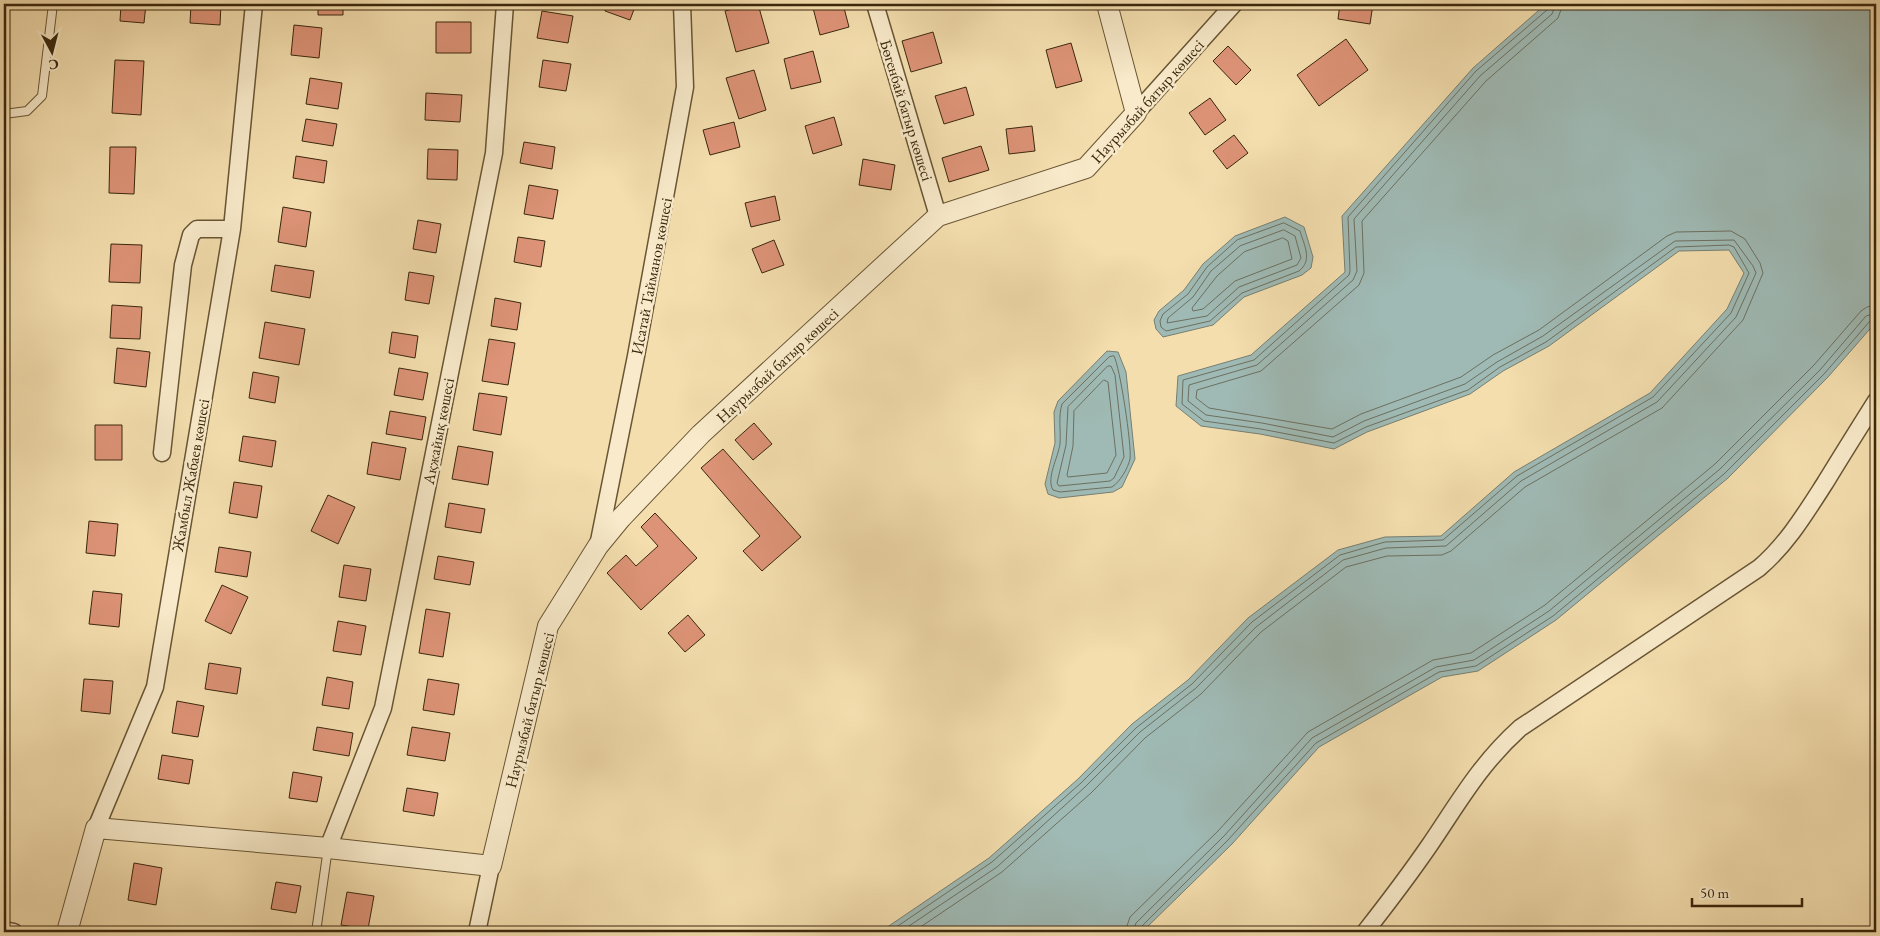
<svg xmlns="http://www.w3.org/2000/svg" width="1880" height="936" viewBox="0 0 1880 936" font-family="'EB Garamond',serif">
<style>
.water{fill:#9fbab5;stroke:#777f71}
.lines{fill:none;stroke-linecap:round;stroke-linejoin:round}
.shore{stroke:#6c7060;stroke-width:1}
.building{fill:#dd9377;stroke:#3a270c}
.service-casing{stroke:#685534;stroke-width:10}
.minor-casing{stroke:#685534;stroke-width:19}
.tertiary-casing{stroke:#685534;stroke-width:22}
.service{stroke:#f8eaca;stroke-width:8}
.minor{stroke:#f8eaca;stroke-width:16}
.tertiary{stroke:#f8eaca;stroke-width:20}
.labels{text-anchor:middle;stroke-width:5;stroke-linejoin:round;paint-order:stroke}
.street-label{font-size:16px;fill:#3a270c;stroke:#f8eaca}
</style>
<rect width="100%" height="100%" fill="#f4deae"/>
<filter id="stains"><feTurbulence type="fractalNoise" baseFrequency=".004" numOctaves="4"/><feColorMatrix values="0 0 0 0 .2 0 0 0 0 .09 0 0 0 0 .02 0 0 0 .5 -.17"/></filter>
<radialGradient id="worn" r=".72"><stop offset=".6" stop-color="#630" stop-opacity="0"/><stop offset="1" stop-color="#630" stop-opacity=".3"/></radialGradient>
<path class="water" d="M1546 4H1876V322L1828 377 1728 478 1556 620 1478 671 1442 677 1319 747 1232 844 1142 932H880L989 858 1078 779 1132 724 1188 680 1248 618 1338 550 1385 537 1441 536 1514 472 1650 393 1727 309 1744 273 1729 250 1679 251 1549 346 1503 371 1470 394 1367 432 1334 449 1260 434 1201 426 1176 406 1178 376 1251 355 1345 272 1342 216 1473 68Z
M1285 217 1304 227 1313 257 1311 268 1302 275 1244 297 1213 325 1163 337 1156 329 1154 320 1159 311 1184 290 1203 264 1235 236Z
M1107 351 1118 352 1126 372 1135 459 1122 487 1113 492 1059 498 1048 494 1045 484 1055 443 1054 412 1058 401Z"/>
<g class="lines">
<path class="shore" d="M1284 223 1300 231C1304 245 1313 260 1299 271L1242 293 1210 321 1166 331 1161 327 1160 321 1163 314 1188 294 1207 267 1237 240Z
M1284 230 1295 236 1301 258 1297 265 1239 287 1207 316 1167 323 1168 318 1193 297 1211 271 1240 246Z
M1283 238 1288 241 1292 259 1235 281 1203 309 1193 311 1192 308 1217 276 1244 252Z
M1114 356C1120 367 1132 446 1130 459 1128 468 1120 482 1112 487L1060 492 1053 490C1046 478 1058 458 1060 444 1061 430 1058 417 1062 404L1109 357Z
M1108 366H1111L1115 375 1124 457 1114 478 1110 481 1059 486 1057 483 1066 445 1068 407Z
M1104 380 1108 382 1116 455 1107 473 1068 477 1067 475 1073 446 1074 411Z
M889 932 992 862 1081 783 1136 728 1192 684 1252 622 1340 555 1385 542 1443 540 1517 476 1653 397 1731 313 1749 273 1734 247 1729 245 1676 247 1546 342 1500 367 1468 390 1366 427 1334 443 1261 429 1204 421 1182 404 1183 380 1254 360 1349 275 1350 271 1348 217 1476 71 1547 10 1549 4
M900 932 997 867 1085 787 1140 732 1196 688 1256 627 1343 560 1386 548 1446 546 1521 481 1657 402 1736 317 1756 273 1753 266 1734 240 1675 241 1543 336 1497 362 1465 384 1364 421 1333 437 1262 423 1206 415 1188 401 1189 385 1257 365 1353 280 1357 271 1354 219 1480 76 1552 14 1556 4
M913 932 1002 872 1091 793 1145 738 1201 694 1261 632 1346 567 1387 556 1442 555 1451 551 1525 487 1662 408 1743 320 1763 273 1760 263 1745 239 1731 231 1676 232 1667 236 1539 330 1493 355 1461 377 1361 414 1332 429 1209 408 1196 398 1197 390 1261 371 1359 285 1364 273 1362 221 1486 81 1558 18 1563 4
M1125 932 1130 917 1218 831 1308 732 1433 660 1471 653 1545 605 1715 464 1814 365 1861 311 1867 307 1876 305
M1133 932 1136 923 1224 836 1312 738 1436 667 1474 660 1549 611 1720 469 1820 370 1866 316 1876 313
M1139 932 1141 927 1228 840 1316 743 1439 672 1476 666 1553 616 1724 474 1824 374 1870 321 1876 319"/>
</g>
<path class="building" d="M121 4H146L144 23 120 21Z
M191 4H221L220 25 190 23Z
M318 4H343V15H318Z
M607 4H636L630 20 605 11Z
M751 4H758L769 43 736 52 725 11Z
M812 4H843L849 27 820 35Z
M1340 4H1373L1370 24 1338 19Z
M542 11 573 16 568 43 537 38Z
M436 22H471V53H436Z
M294 25 322 28 319 58 291 55Z
M933 32 942 63 911 72 902 41Z
M1346 39 1368 70 1319 106 1297 75Z
M1071 43 1082 81 1056 88 1046 50Z
M1228 46 1251 70 1236 85 1213 61Z
M813 51 821 82 791 89 784 59Z
M115 60 144 61 141 115 112 113Z
M543 60 571 64 566 91 539 87Z
M754 70 766 110 739 119 726 78Z
M310 78 342 83 338 109 306 104Z
M966 87 974 115 944 124 935 96Z
M426 93 462 95 460 122 425 120Z
M1210 98 1226 120 1205 135 1189 113Z
M834 117 842 145 813 154 805 126Z
M306 119 337 124 333 146 302 141Z
M734 122 740 147 710 155 703 130Z
M1032 126 1035 151 1009 154 1006 129Z
M1234 135 1248 153 1227 169 1213 151Z
M524 142 555 147 552 169 520 163Z
M981 146 989 170 949 182 942 158Z
M110 147H136L134 194 109 193Z
M428 149 458 150 457 180 427 179Z
M296 156 327 161 324 183 293 178Z
M863 159 895 165 891 190 859 185Z
M529 185 558 190 553 219 524 214Z
M775 196 780 220 751 227 745 203Z
M283 207 311 212 306 247 278 242Z
M418 220 441 224 436 253 413 249Z
M518 237 545 241 541 267 514 262Z
M774 240 784 265 762 273 752 249Z
M111 244 142 245 140 283 109 282Z
M275 265 314 271 310 298 271 291Z
M409 272 434 276 429 304 405 300Z
M495 298 521 303 517 330 491 326Z
M112 305 142 307 140 339 110 338Z
M265 322 305 329 299 365 259 358Z
M392 332 418 336 415 358 389 353Z
M489 339 515 343 508 385 482 381Z
M117 348 150 352 146 387 114 383Z
M399 368 428 373 423 400 394 395Z
M253 372 279 377 275 403 249 398Z
M479 393 507 397 501 435 473 430Z
M390 411 426 417 422 440 386 434Z
M754 423 772 444 753 460 735 440Z
M95 425H122V460H95Z
M243 436 276 441 272 467 239 461Z
M372 442 406 448 400 480 367 474Z
M458 446 493 452 488 485 452 479Z
M723 449 801 537 762 571 743 551 760 536 701 468Z
M234 482 262 486 257 518 229 513Z
M328 495 355 507 338 544 311 531Z
M449 503 485 509 481 533 445 527Z
M655 513 697 558 641 610 607 573 626 555 636 566 658 546 641 527Z
M89 521 118 524 115 556 86 553Z
M219 547 251 552 247 577 215 572Z
M438 556 474 562 470 585 434 579Z
M344 565 371 569 366 601 339 597Z
M222 585 248 597 231 634 205 621Z
M93 591 122 594 119 627 89 624Z
M426 609 450 613 443 657 419 653Z
M688 615 705 635 685 652 668 633Z
M338 621 366 626 361 655 333 651Z
M209 663 241 668 237 694 205 689Z
M327 677 353 682 349 709 322 705Z
M84 679 113 681 110 714 81 711Z
M428 679 459 684 454 715 423 710Z
M177 701 204 706 198 737 172 733Z
M317 727 353 733 349 756 313 750Z
M412 727 450 733 445 761 407 755Z
M162 755 193 760 189 784 158 779Z
M293 772 322 777 317 802 289 798Z
M407 788 438 793 434 816 403 811Z
M134 863 162 868 156 905 128 900Z
M276 882 301 886 296 913 271 909Z
M347 892 374 896 368 929 341 925Z"/>
<g class="lines">
<g class="service-casing">
<path id="service" d="M4 114 27 111 42 96 53 4
M316 932 328 848"/>
</g>
<g class="minor-casing">
<path id="minor" d="M875 4 938 216
M1136 113 1234 4
M162 453 183 265 191 235 197 229H232
M598 546 636 356 685 87 682 4
M96 828 155 687 232 229 254 4
M328 848 383 708 494 153 505 4
M4 930 14 932
M477 932 491 866
M1365 932C1387 904 1409 875 1429 846 1459 802 1480 764 1520 728L1759 568C1787 544 1805 514 1825 483 1842 455 1859 428 1876 401"/>
</g>
<g class="tertiary-casing">
<path id="tertiary" d="M67 932 96 828 328 848 491 866 548 626 598 546 621 518 701 434 938 216 1086 168 1136 113 1107 4"/>
</g>
<use href="#service" class="service"/>
<use href="#minor" class="minor"/>
<use href="#tertiary" class="tertiary"/>
</g>
<g class="labels">
<g class="street-label">
<text transform="translate(1147 101) rotate(-48)" y="6">Наурызбай батыр көшесі</text>
<text transform="translate(907 110) rotate(73)" y="6">Бөгенбай батыр көшесі</text>
<text transform="translate(651 276) rotate(-79)" y="6">Исатай Тайманов көшесі</text>
<text transform="translate(777 365) rotate(-43)" y="6">Наурызбай батыр көшесі</text>
<text transform="translate(438 431) rotate(-79)" y="6">Ақжайық көшесі</text>
<text transform="translate(190 475) rotate(-80)" y="6">Жамбыл Жабаев көшесі</text>
<text transform="translate(529 710) rotate(-76)" y="6">Наурызбай батыр көшесі</text>
</g>
</g>
<rect width="1880" height="936" fill="none" stroke="#f4deae" stroke-width="20"/>
<rect x="5" y="5" width="1870" height="926" fill="none" stroke="#3a270c" stroke-width="2.5"/>
<rect x="10" y="10" width="1860" height="916" fill="none" stroke="#3a270c"/>
<g transform="translate(52 52) rotate(173)" stroke="#f8eaca" stroke-width="4" paint-order="stroke">
<path d="M0-4L9 19L0 12L-9 19Z" fill="#3a270c"/>
<text y="-8" font-size="14" font-weight="bold" text-anchor="middle" fill="#3a270c">С</text>
</g>
<path d="M1692 898v8h110v-8" fill="none" stroke="#3a270c" stroke-width="2.5"/>
<text x="1700" y="898" font-size="15" fill="#3a270c" stroke="#f8eaca" stroke-width="4" paint-order="stroke">50 m</text>
<rect width="100%" height="100%" filter="url(#stains)"/>
<rect width="100%" height="100%" fill="url(#worn)"/>
</svg>
